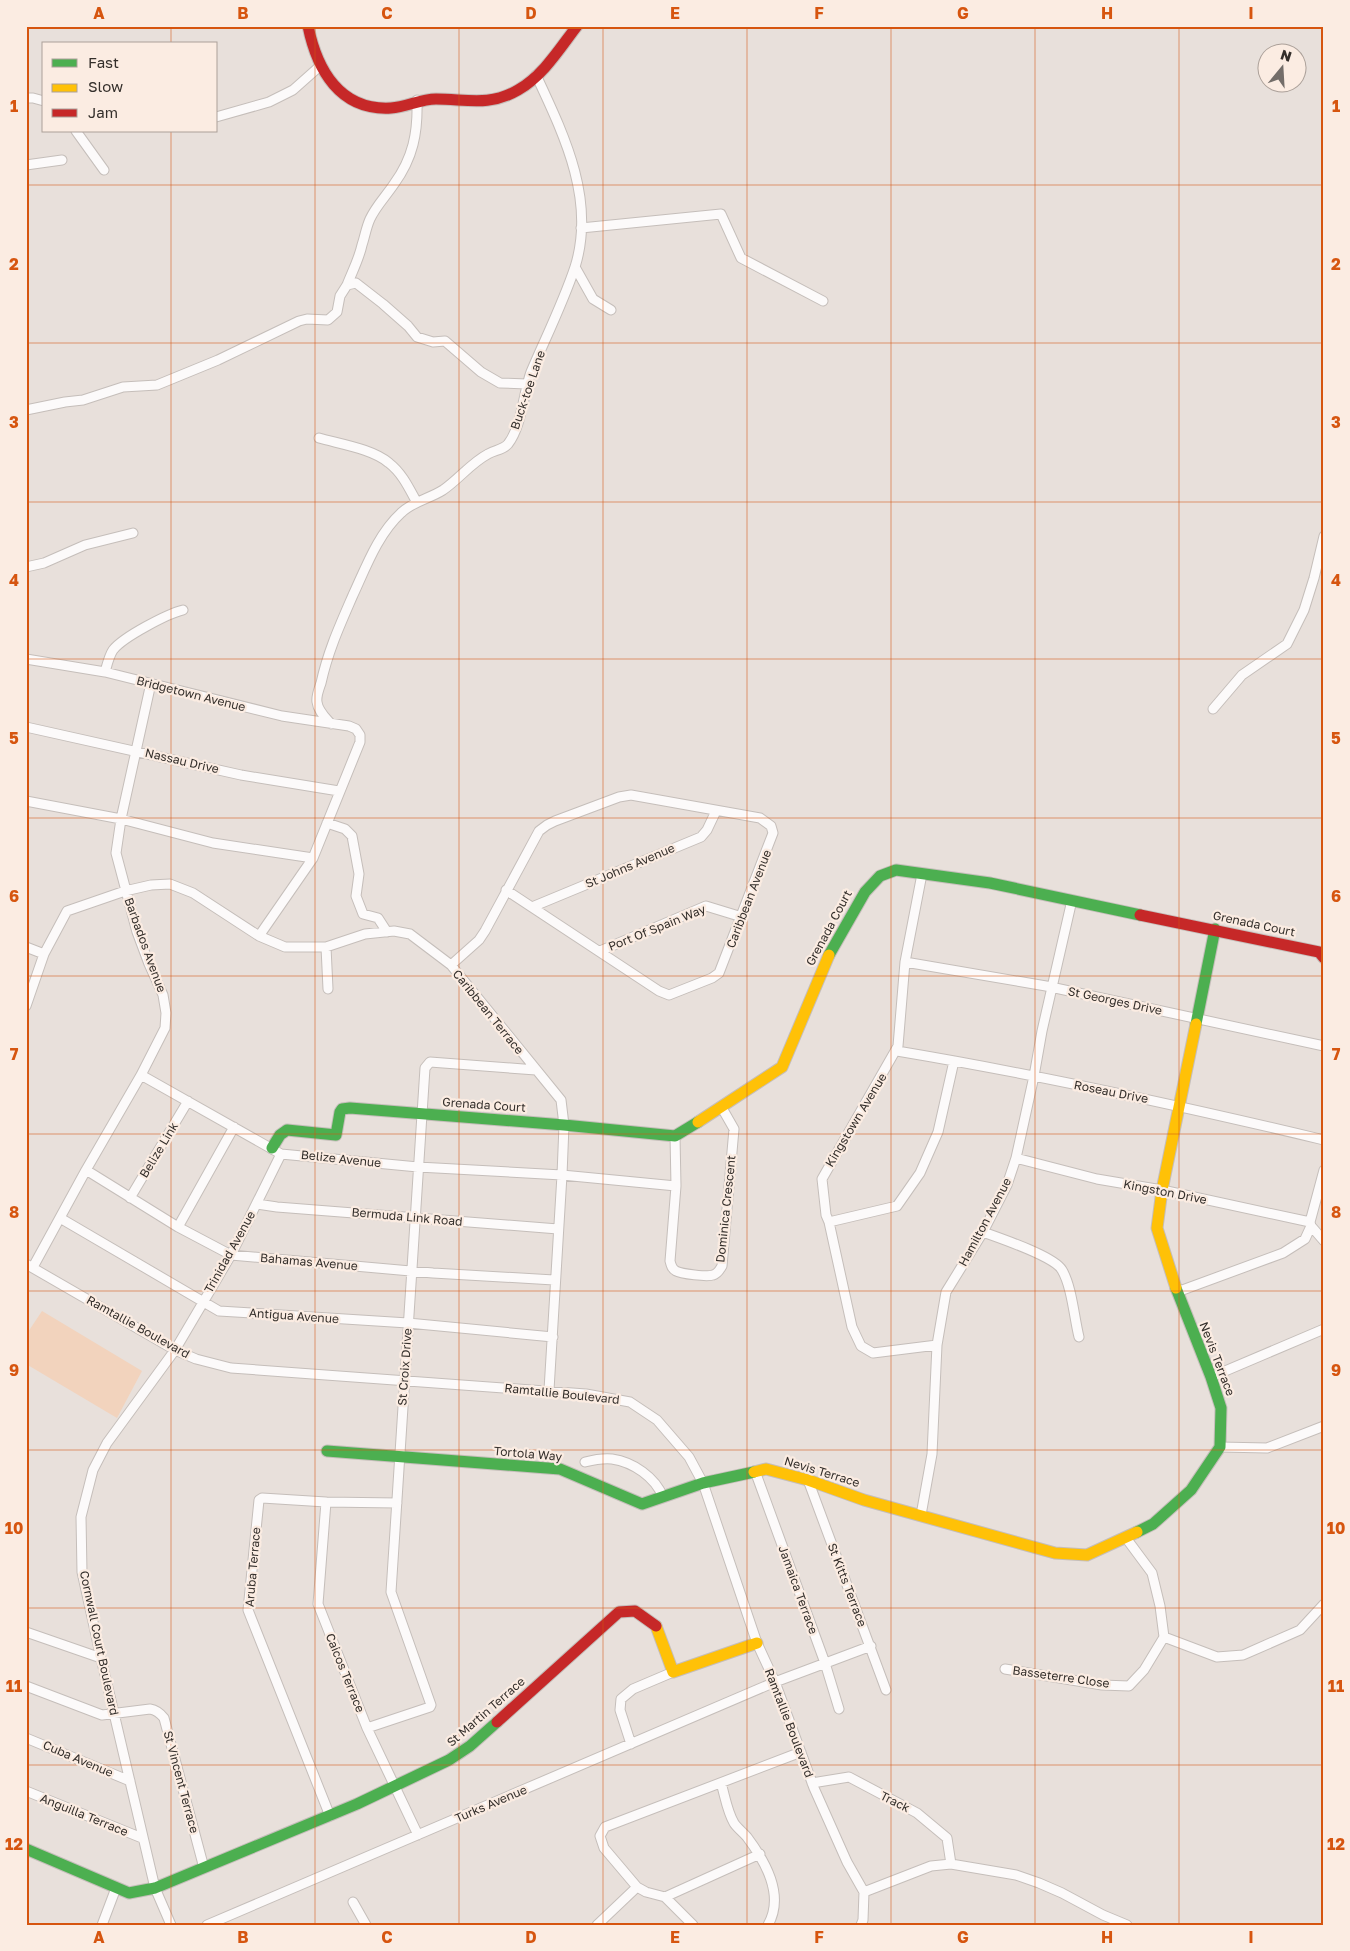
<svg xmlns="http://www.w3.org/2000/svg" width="1350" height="1951" viewBox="0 0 1350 1951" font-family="'Golos Text',sans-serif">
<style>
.green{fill:#f2d3bd}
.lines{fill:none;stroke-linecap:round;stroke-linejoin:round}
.street-casing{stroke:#c5beba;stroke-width:11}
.fast-casing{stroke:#c5beba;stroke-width:13}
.slow-casing{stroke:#c5beba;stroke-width:13}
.jam-casing{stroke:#c5beba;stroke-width:13}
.street{stroke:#fcfafa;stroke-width:9}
.fast{stroke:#4caf50;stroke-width:11}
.slow{stroke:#ffc107;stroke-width:11}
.jam{stroke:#c62828;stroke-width:11}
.grid{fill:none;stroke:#d6550f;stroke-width:1;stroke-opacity:0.55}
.labels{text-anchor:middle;stroke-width:4.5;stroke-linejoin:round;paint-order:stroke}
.street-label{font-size:12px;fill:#342f2b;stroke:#fbece2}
.neatline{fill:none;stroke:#d6550f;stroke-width:2}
.grid-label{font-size:16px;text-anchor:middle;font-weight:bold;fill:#d6550f}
</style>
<rect width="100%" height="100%" fill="#e8e0db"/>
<path class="green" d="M42 1311 142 1371 117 1418 26 1364V1335Z"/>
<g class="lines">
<g class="street-casing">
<path id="street" d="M26 98H33L44 101
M216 117 269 102 293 90 320 66
M76 131 104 170
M26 165 62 160
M581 228 721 214 741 258 823 301
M575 267 593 299 611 310
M347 285C352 272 359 259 362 245 365 236 366 228 370 219 376 206 386 196 394 184 413 158 418 133 417 100
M26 410 65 402 83 400 123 387 157 385 218 360 299 321 307 319 328 320 337 312 340 296 347 285 356 283 383 304 408 326 417 337 433 342 445 341 481 372 500 383 527 384
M319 438C340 444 373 449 389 463 402 473 409 488 416 501
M26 567 44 563 85 545 133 533
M26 659 105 672 282 716 349 726 356 729 360 735V742L313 858 259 936
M105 672C107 665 109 656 113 650 123 637 167 614 183 610
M1213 709 1242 675 1287 644 1304 610 1314 578 1324 536
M331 724C325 717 318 711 317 702 316 696 319 689 321 683 328 651 340 625 353 595 366 567 378 534 401 513 413 501 429 499 443 490 459 479 471 463 488 454 494 450 503 450 508 444 522 426 523 394 531 372 546 337 563 303 575 267 596 200 564 135 536 75
M26 727 241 775 339 791
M26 801 121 819 213 843 313 858
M327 823 345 829 352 836 359 874 356 896 363 914 378 918 387 932
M922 874 905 962 898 1046 822 1179 826 1215 829 1222 852 1327 861 1346 873 1353 937 1345
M532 907 701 837 707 830 716 811
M26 947 44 954
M326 947 328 989
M600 951 706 906 742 917
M905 962 1046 986 1324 1046
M451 965 479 940 485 931 539 831 547 825 555 821 619 797 631 795 760 818 771 826 773 833 719 973 712 978 669 995 659 991 506 890
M26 1006 44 954 67 911 125 891 151 885 170 884 193 893 259 936 285 947H326L365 934 394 931 410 934 451 965 561 1100 564 1125 562 1175 549 1390
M897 1051C1040 1075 1182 1106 1324 1140
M141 1075 281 1154 418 1167 562 1175 676 1186 670 1261C671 1265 672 1269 676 1271 681 1274 708 1277 713 1275 718 1274 720 1269 722 1266L734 1129 722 1108
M675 1136 676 1186
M1016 1158 1097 1179 1162 1190 1310 1222 1311 1226
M86 1170 178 1227 231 1255 433 1273 554 1280
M130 1198 188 1101
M257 1204 277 1207 558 1229
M60 1218 219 1311 408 1323 553 1337
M829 1222 897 1206 920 1173 938 1132 954 1061
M1310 1222 1324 1170
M178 1227 234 1127
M983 1232C999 1238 1054 1256 1062 1270 1072 1287 1074 1317 1079 1337
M26 1264 175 1350 196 1359 231 1368 586 1394 630 1402 657 1420 689 1457 703 1483 757 1643 775 1682 814 1788 847 1862 864 1892 863 1920 861 1925
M33 1267 86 1170 141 1075 165 1028 166 1013 163 995 149 964 137 932 116 853 121 819 151 683
M1177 1292 1283 1253 1305 1239 1311 1226 1324 1241
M1211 1377 1324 1329
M1220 1447 1267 1448 1324 1426
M585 1462C593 1460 603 1458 612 1459 633 1462 655 1477 663 1497
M755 1471 825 1663 839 1709
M808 1480 886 1690
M326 1502 318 1604 367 1728 418 1835
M921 1515 932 1454 937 1345 946 1292 983 1232 1007 1185 1016 1158 1034 1076 1042 1031 1072 900
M26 1632 101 1658
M1164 1637 1217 1657 1243 1655 1300 1630 1324 1604
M1005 1669 1102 1685 1129 1686 1144 1670 1164 1637 1160 1606 1152 1573 1126 1538
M26 1686 102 1715 150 1709C156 1710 160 1713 164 1718L204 1868
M367 1728 430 1707 431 1705 391 1592 425 1068 430 1062 536 1070
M26 1738 130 1781
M631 1744 620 1710 621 1699 633 1689 673 1672
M721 1783C725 1796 727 1811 734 1823 737 1828 743 1832 747 1837 765 1861 785 1895 768 1925
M812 1783 849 1777 917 1813 947 1838 951 1864
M26 1791 142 1838
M330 1816 248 1610 259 1500 262 1498 326 1502 397 1503
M637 1887 604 1848 600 1836 605 1827 801 1752
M864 1892 931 1866 951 1864 1016 1875 1039 1883 1062 1893 1103 1915 1127 1925
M665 1897 760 1854
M353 1902 366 1925
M102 1925 116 1888
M171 1925 155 1888 101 1658 82 1572 81 1517 93 1470 107 1443 175 1350 231 1255 281 1154
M207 1925 775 1682 871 1646
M597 1925 637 1887 646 1892 665 1897 693 1925"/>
</g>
<g class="fast-casing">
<path id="fast" d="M829 955 865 892 880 876 896 870 990 883 1140 915
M1196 1024 1215 929
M272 1148 280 1135 287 1130 336 1135 340 1112 342 1109 350 1108 564 1125 675 1136 698 1122
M327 1451 560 1469 642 1504 703 1483 754 1472
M1137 1532 1153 1524 1191 1490 1220 1447 1221 1408 1211 1377 1176 1288
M26 1849 129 1893 155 1888 357 1804 449 1760 470 1746 497 1722"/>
</g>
<g class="slow-casing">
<path id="slow" d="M698 1122 782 1067 829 955
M1176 1288 1157 1228 1162 1190 1196 1024
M754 1472 766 1469 808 1480 864 1500 1055 1553 1087 1555 1137 1532
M656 1626 673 1672 757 1643"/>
</g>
<g class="jam-casing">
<path id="jam" d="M308 26C317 70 340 111 391 108 407 107 420 99 436 99 466 99 489 107 518 90 543 76 560 48 577 26
M1140 915 1319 952 1324 958
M497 1722 619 1612 635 1611 656 1626"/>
</g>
<use href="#street" class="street"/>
<use href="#fast" class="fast"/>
<use href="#slow" class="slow"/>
<use href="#jam" class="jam"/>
</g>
<path class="grid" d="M171 26V44M315 26V1925M459 26V1925M603 26V1925M747 26V1925M891 26V1925M1035 26V1925M1179 26V1925M171 131V1925M26 185H1324M26 343H1324M26 502H1324M26 659H1324M26 818H1324M26 976H1324M26 1134H1324M26 1291H1324M26 1450H1324M26 1608H1324M26 1765H1324"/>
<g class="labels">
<g class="street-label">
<text transform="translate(528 390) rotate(-71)" y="4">Buck-toe Lane</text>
<text transform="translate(191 694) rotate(14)" y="4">Bridgetown Avenue</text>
<text transform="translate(182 761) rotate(13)" y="4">Nassau Drive</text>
<text transform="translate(630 866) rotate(-23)" y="4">St Johns Avenue</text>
<text transform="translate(749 899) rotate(-69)" y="4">Caribbean Avenue</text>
<text transform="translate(1254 924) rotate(12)" y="4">Grenada Court</text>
<text transform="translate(657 928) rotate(-22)" y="4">Port Of Spain Way</text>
<text transform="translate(829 928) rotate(-62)" y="4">Grenada Court</text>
<text transform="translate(145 945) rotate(70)" y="4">Barbados Avenue</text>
<text transform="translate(1115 1001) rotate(12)" y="4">St Georges Drive</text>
<text transform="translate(488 1012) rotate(51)" y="4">Caribbean Terrace</text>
<text transform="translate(1111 1092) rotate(11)" y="4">Roseau Drive</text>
<text transform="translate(484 1105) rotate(4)" y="4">Grenada Court</text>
<text transform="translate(856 1120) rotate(-59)" y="4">Kingstown Avenue</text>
<text transform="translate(159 1150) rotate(-59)" y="4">Belize Link</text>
<text transform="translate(341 1159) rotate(6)" y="4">Belize Avenue</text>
<text transform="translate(1165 1192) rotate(11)" y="4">Kingston Drive</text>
<text transform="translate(726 1209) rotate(-84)" y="4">Dominica Crescent</text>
<text transform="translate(407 1217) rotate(5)" y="4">Bermuda Link Road</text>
<text transform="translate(985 1222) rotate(-62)" y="4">Hamilton Avenue</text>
<text transform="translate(230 1252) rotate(-61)" y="4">Trinidad Avenue</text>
<text transform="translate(309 1262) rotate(5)" y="4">Bahamas Avenue</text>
<text transform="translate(294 1316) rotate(4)" y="4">Antigua Avenue</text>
<text transform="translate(138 1327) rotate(29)" y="4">Ramtallie Boulevard</text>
<text transform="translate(1217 1359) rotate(69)" y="4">Nevis Terrace</text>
<text transform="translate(405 1367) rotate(-86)" y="4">St Croix Drive</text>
<text transform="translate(562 1394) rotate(6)" y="4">Ramtallie Boulevard</text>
<text transform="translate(528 1454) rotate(5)" y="4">Tortola Way</text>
<text transform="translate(822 1472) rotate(17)" y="4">Nevis Terrace</text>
<text transform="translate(253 1567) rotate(-85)" y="4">Aruba Terrace</text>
<text transform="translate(847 1585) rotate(69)" y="4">St Kitts Terrace</text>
<text transform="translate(798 1590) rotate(70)" y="4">Jamaica Terrace</text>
<text transform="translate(99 1643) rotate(78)" y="4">Cornwall Court Boulevard</text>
<text transform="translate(345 1673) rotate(68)" y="4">Caicos Terrace</text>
<text transform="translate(1061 1677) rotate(8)" y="4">Basseterre Close</text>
<text transform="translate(486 1712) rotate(-41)" y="4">St Martin Terrace</text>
<text transform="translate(789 1723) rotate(69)" y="4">Ramtallie Boulevard</text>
<text transform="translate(78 1759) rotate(23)" y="4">Cuba Avenue</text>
<text transform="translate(181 1782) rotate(75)" y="4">St Vincent Terrace</text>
<text transform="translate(895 1802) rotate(27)" y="4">Track</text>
<text transform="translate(491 1804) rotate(-23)" y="4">Turks Avenue</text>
<text transform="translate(84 1815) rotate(22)" y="4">Anguilla Terrace</text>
</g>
</g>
<rect width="1350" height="1951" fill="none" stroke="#fbece2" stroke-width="55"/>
<rect x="42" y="42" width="175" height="90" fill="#fbece2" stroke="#aba099"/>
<rect x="52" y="59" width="25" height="8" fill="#4caf50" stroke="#aba099"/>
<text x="88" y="68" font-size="15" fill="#342f2b">Fast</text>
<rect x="52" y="84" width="25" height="8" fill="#ffc107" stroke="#aba099"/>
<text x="88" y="92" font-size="15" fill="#342f2b">Slow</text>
<rect x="52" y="109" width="25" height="8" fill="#c62828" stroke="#aba099"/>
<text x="88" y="118" font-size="15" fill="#342f2b">Jam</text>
<g transform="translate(1282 68) rotate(18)"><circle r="24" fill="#fbece2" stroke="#aba099"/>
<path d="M0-4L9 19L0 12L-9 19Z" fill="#736d69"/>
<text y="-8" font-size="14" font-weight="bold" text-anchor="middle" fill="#342f2b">N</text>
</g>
<rect x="28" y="28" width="1294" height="1896" class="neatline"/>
<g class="grid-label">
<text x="99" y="19">A</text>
<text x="243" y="19">B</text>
<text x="387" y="19">C</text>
<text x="531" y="19">D</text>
<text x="675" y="19">E</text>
<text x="819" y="19">F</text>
<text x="963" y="19">G</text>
<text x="1107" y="19">H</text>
<text x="1251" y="19">I</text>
<text x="14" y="112">1</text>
<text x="1336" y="112">1</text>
<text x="14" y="270">2</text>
<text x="1336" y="270">2</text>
<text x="14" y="428">3</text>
<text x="1336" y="428">3</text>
<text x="14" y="586">4</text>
<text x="1336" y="586">4</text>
<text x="14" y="744">5</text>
<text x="1336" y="744">5</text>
<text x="14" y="902">6</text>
<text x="1336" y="902">6</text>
<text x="14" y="1060">7</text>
<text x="1336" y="1060">7</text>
<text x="14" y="1218">8</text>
<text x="1336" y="1218">8</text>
<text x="14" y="1376">9</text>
<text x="1336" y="1376">9</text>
<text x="14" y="1534">10</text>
<text x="1336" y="1534">10</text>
<text x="14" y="1692">11</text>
<text x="1336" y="1692">11</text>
<text x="14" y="1850">12</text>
<text x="1336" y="1850">12</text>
<text x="99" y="1943">A</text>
<text x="243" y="1943">B</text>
<text x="387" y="1943">C</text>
<text x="531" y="1943">D</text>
<text x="675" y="1943">E</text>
<text x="819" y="1943">F</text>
<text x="963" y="1943">G</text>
<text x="1107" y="1943">H</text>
<text x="1251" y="1943">I</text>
</g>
</svg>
